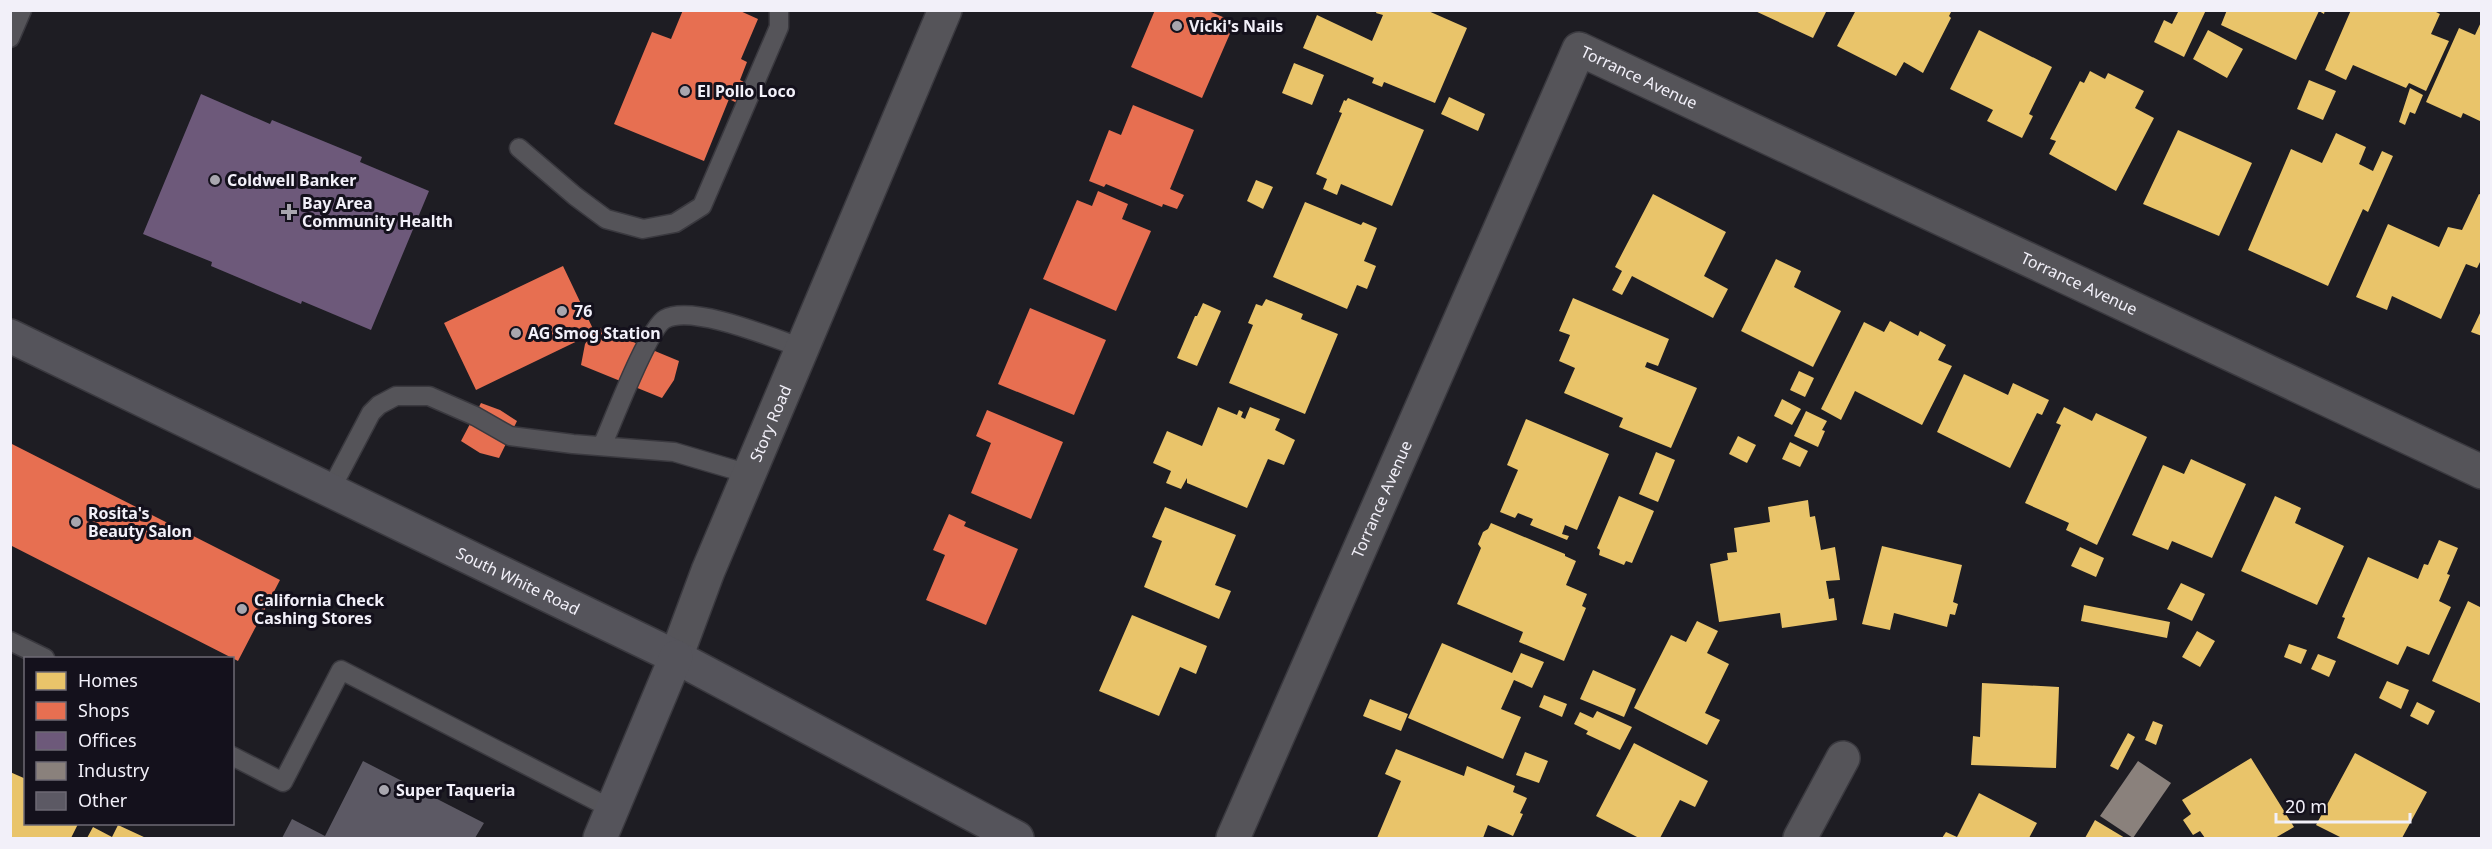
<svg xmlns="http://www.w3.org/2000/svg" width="2492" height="849" viewBox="0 0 2492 849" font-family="'Noto Sans',sans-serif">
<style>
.homes{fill:#e9c46a}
.shops{fill:#e76f51}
.offices{fill:#6d597a}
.industry{fill:#8a817c}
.building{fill:#5c5964}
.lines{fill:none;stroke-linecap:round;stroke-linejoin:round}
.service-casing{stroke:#3a393f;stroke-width:21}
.minor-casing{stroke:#3a393f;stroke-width:36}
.tertiary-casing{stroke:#3a393f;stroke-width:36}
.secondary-casing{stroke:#3a393f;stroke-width:36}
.service{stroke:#555459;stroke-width:18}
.minor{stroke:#555459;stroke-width:33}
.tertiary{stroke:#555459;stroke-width:33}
.secondary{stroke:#55545b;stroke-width:33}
.poi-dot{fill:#a8a6ae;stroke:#14111c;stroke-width:2}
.labels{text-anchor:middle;stroke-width:6;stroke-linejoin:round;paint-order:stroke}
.poi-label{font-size:16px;font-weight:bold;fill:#f2f0f9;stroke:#14111c;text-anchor:start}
.street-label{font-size:16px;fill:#f2f0f9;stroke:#14111c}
</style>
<rect width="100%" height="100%" fill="#1e1d23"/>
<path class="homes" d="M1377 10H1426L1467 28 1435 103 1384 82 1382 87 1372 83 1374 78 1303 48 1317 15 1372 41 1383 15 1376 13Z
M1753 10H1827L1813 38Z
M1856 10H1952L1949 16 1951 18 1923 73 1904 62 1896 76 1837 46Z
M2179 10H2206L2184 57 2154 42 2164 20 2172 24Z
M2227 10H2325L2324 14 2319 11 2296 60 2221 25Z
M2351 10H2432L2440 14 2431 34 2449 41 2426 91 2409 83 2406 88 2353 65 2346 80 2325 70Z
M2482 20V122L2463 113 2461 118 2426 102 2459 28 2475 35Z
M1979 30 2052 67 2029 114 2033 116 2022 138 1987 121 1993 110 1950 89Z
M2208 30 2243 49 2227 78 2193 59Z
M1294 63 1324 75 1312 105 1282 93Z
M2090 71 2105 79 2108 73 2144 91 2135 108 2154 118 2116 191 2049 154 2056 141 2050 139 2080 81 2084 83Z
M2309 80 2336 91 2323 120 2297 109Z
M2410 88 2423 95 2415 114 2410 112 2405 125 2399 122Z
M1449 97 1485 114 1478 131 1441 114Z
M1348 98 1424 130 1392 206 1341 184 1337 195 1323 189 1327 179 1316 174 1342 113 1339 112 1344 100 1346 101Z
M2178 130 2252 163 2219 236 2143 204Z
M2336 133 2366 147 2359 164 2373 171 2382 151 2393 156 2368 212 2363 209 2328 286 2248 250 2291 149 2322 163Z
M1256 180 1273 187 1263 209 1247 201Z
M1653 194 1726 232 1704 276 1728 289 1713 318 1632 276 1622 295 1612 290 1622 271 1615 267Z
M2479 194 2482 195V258L2477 268 2466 264 2441 319 2392 296 2387 310 2356 297 2388 224 2439 247 2448 227 2462 230Z
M1305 202 1361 225 1363 222 1377 228 1364 261 1376 266 1367 289 1357 285 1347 309 1273 277Z
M1776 259 1801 271 1794 287 1841 311 1813 367 1741 331Z
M1573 298 1669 339 1658 366 1647 362 1645 367 1697 388 1671 448 1619 427 1623 418 1564 393 1575 368 1559 361 1570 335 1559 331Z
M1266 299 1303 314 1301 319 1338 334 1305 414 1229 383 1253 325 1248 323 1256 304 1262 306Z
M1203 303 1221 311 1197 366 1177 358 1195 316H1197Z
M2482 309V336L2471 332Z
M1890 321 1918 336 1920 331 1946 345 1938 360 1952 366 1922 425 1855 391 1841 420 1821 409 1864 322 1884 332Z
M1799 371 1814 378 1805 397 1790 390Z
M1964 374 2008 395 2013 383 2049 400 2042 415 2037 413 2010 468 1937 432Z
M1782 399 1801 409 1792 425 1774 416Z
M1218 407 1237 415 1239 410 1243 412 1241 417 1245 419 1250 407 1280 419 1275 430 1295 440 1284 465 1268 459 1247 508 1187 483V478L1181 489 1166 483 1171 471 1153 463 1167 431 1202 446Z
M2064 407 2092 421 2096 413 2147 437 2097 545 2066 530 2069 523 2025 503 2061 425 2056 423Z
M1806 411 1827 421 1822 430 1825 431 1818 447 1794 436Z
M1526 419 1609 454 1577 530 1565 525 1562 534 1569 536 1567 540 1530 525 1533 519 1518 513 1515 518 1500 512 1518 470 1507 465Z
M1738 436 1756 445 1747 463 1729 454Z
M1790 442 1808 451 1800 467 1782 459Z
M1656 452 1675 460 1658 502 1639 494Z
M2191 459 2246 484 2212 558 2172 541 2168 550 2132 535 2163 465 2184 474Z
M1619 496 1654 511 1632 563 1626 561 1624 565 1599 555 1600 550 1597 548Z
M2275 496 2301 508 2295 523 2344 546 2317 605 2241 571Z
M1808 500 1810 517 1815 516 1821 550 1835 547 1840 580 1826 581 1829 599 1834 598 1837 620 1782 628 1780 613 1719 622 1710 564 1728 560 1727 553 1737 552 1734 528 1770 522 1768 507Z
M1165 507 1236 535 1215 585 1231 591 1219 619 1144 587 1162 541 1152 537Z
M1491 523 1565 554V556L1576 561 1566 585 1587 594 1582 606 1586 608 1564 661 1519 642 1523 632 1457 604 1481 548 1478 544 1483 532 1488 529Z
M2439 540 2458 548 2447 574 2450 575 2439 601 2451 607 2429 655 2407 646 2398 665 2337 638 2345 618 2342 617 2368 557 2418 579 2424 564 2428 565Z
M1882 546 1962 565 1953 602 1958 604 1955 615 1950 614 1947 627 1894 613 1890 630 1862 624Z
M2080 547 2104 558 2096 577 2071 566Z
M2181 583 2205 594 2192 621 2167 609Z
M2468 601 2482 608V704L2432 681Z
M2084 605 2170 622 2167 638 2081 621Z
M1132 615 1207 646 1196 674 1180 667 1159 716 1099 691Z
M1697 621 1718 631 1707 653 1729 664 1705 713 1720 720 1707 745 1634 708 1671 635 1686 642Z
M2197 631 2215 641 2200 667 2182 657Z
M1442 643 1512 673 1521 653 1544 662 1532 688 1514 680 1501 709 1521 717 1503 759 1408 718Z
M2289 644 2307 650 2301 664 2284 657Z
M2318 654 2336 661 2329 677 2311 669Z
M1593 670 1636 689 1624 717 1580 699Z
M2387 681 2409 690 2401 709 2379 698Z
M1982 683 2059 687 2056 768 1971 765 1973 736 1980 737Z
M1544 695 1567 704 1562 717 1539 707Z
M1370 699 1408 714 1401 731 1363 716Z
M2417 702 2435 711 2428 725 2410 716Z
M1597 711 1632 727 1620 750 1586 734 1588 731 1574 724 1580 712 1593 718Z
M2153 721 2163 725 2156 745 2145 740Z
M2128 733 2135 737 2118 770 2110 766Z
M1634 743 1708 781 1695 807 1680 800 1660 838H1639L1596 816Z
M1396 749 1464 776 1467 766 1515 786 1513 792 1527 798 1520 813 1523 814 1513 836 1488 825 1483 838H1377L1401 781 1385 774Z
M1525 752 1548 761 1539 783 1516 775Z
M2355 753 2427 792 2402 838H2342L2316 825Z
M2251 758 2294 827 2275 838H2205L2200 831 2193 835 2183 820 2191 814 2182 800Z
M10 772 26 779V824H78L71 838H10Z
M1979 793 2037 823 2029 838H1942L1946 832 1957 837Z
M2095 820 2125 838H2085Z
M118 825 146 838H87L93 827 112 837Z"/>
<path class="shops" d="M683 10H738L758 19 741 59 747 62 740 80 746 83 737 103 729 99 704 161 614 124 652 32 671 39Z
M1155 10H1206L1235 22 1202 98 1131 67Z
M1133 105 1194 130 1170 189 1184 195 1177 209 1163 204 1162 207 1106 184 1104 187 1089 181 1109 130 1121 135Z
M1098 191 1128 204 1122 219 1151 231 1116 311 1043 279 1077 200 1092 206Z
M563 266 594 331 597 327 679 361 674 380 662 398 581 365 585 344 592 334 476 390 444 323Z
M1030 308 1106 340 1074 415 998 384Z
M481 403 500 410 517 421 499 458 480 453 461 441Z
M987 410 1063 442 1031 519 971 493 991 443 976 436Z
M10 443 280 580 238 661 10 545Z
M949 514 966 522 964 526 1018 549 986 625 926 600 945 555 933 550Z"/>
<path class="offices" d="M201 94 270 124 272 120 362 157 360 162 429 191 371 330 302 301 301 304 211 266 212 262 143 234Z"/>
<path class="industry" d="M2138 761 2171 783 2133 838 2100 816Z"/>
<path class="building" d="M363 761 484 823 475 838H282L292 819 325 836Z"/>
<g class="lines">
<g class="service-casing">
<path id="service" d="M10 38 22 10
M519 148 575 196 606 219 643 229 675 223 702 206 779 27V10
M602 446C612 424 648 328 665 319 692 304 773 338 802 348
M330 491 371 413 379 405 396 396H429L475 416 510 436 573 444 674 452 749 474
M10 641 45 658
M232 756 283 782 341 670 612 809"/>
</g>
<g class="minor-casing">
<g id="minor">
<path id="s1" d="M1233 838 1579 49 2482 472"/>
<path d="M1800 838 1843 758"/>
</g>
</g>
<g class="tertiary-casing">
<g id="tertiary">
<path id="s2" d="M676 657 708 571 945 10"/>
</g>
</g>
<g class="secondary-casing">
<g id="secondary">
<path id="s3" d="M10 336 676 657 1017 838"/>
<path d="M600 838 676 657"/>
</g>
</g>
<use href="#service" class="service"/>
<use href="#minor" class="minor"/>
<use href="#tertiary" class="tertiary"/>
<use href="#secondary" class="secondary"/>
</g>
<g class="poi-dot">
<circle cx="1177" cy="26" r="6"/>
<circle cx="685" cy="91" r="6"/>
<circle cx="215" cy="180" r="6"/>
<path d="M286 203h6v6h6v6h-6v6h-6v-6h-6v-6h6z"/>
<circle cx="562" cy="311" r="6"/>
<circle cx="516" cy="333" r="6"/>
<circle cx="76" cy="522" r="6"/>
<circle cx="242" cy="609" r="6"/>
<circle cx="384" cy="790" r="6"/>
</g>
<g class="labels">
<g class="poi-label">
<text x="1189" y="32">Vicki's Nails</text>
<text x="697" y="97">El Pollo Loco</text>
<text x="227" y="186">Coldwell Banker</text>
<text x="302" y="209">Bay Area<tspan x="302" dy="18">Community Health</tspan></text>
<text x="574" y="317">76</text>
<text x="528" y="339">AG Smog Station</text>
<text x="88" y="519">Rosita's<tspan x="88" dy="18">Beauty Salon</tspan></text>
<text x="254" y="606">California Check<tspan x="254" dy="18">Cashing Stores</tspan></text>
<text x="396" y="796">Super Taqueria</text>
</g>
<g class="street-label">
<text dy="6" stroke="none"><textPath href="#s1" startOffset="928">Torrance Avenue</textPath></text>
<text dy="6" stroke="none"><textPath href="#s1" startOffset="1414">Torrance Avenue</textPath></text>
<text dy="6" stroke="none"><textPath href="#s2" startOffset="252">Story Road</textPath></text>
<text dy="6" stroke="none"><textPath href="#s1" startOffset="370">Torrance Avenue</textPath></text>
<text dy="6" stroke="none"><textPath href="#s3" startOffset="564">South White Road</textPath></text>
</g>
</g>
<rect width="2492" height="849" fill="none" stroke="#f2f0f9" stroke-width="24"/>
<rect x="24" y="657" width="210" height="168" fill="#14111c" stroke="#6d6a74" stroke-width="1.5"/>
<rect x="36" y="672" width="30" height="18" fill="#e9c46a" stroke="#6d6a74" stroke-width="1.5"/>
<text x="78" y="687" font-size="18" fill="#f2f0f9">Homes</text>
<rect x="36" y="702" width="30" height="18" fill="#e76f51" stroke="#6d6a74" stroke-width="1.5"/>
<text x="78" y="717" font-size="18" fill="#f2f0f9">Shops</text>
<rect x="36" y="732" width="30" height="18" fill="#6d597a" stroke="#6d6a74" stroke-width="1.5"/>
<text x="78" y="747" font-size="18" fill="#f2f0f9">Offices</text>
<rect x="36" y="762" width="30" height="18" fill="#8a817c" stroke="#6d6a74" stroke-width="1.5"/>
<text x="78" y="777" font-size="18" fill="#f2f0f9">Industry</text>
<rect x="36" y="792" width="30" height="18" fill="#5c5964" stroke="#6d6a74" stroke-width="1.5"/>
<text x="78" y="807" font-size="18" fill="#f2f0f9">Other</text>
<path d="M2276 813v9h134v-9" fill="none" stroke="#f2f0f9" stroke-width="3"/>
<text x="2285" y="813" font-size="18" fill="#f2f0f9" stroke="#14111c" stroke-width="4.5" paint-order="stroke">20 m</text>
</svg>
